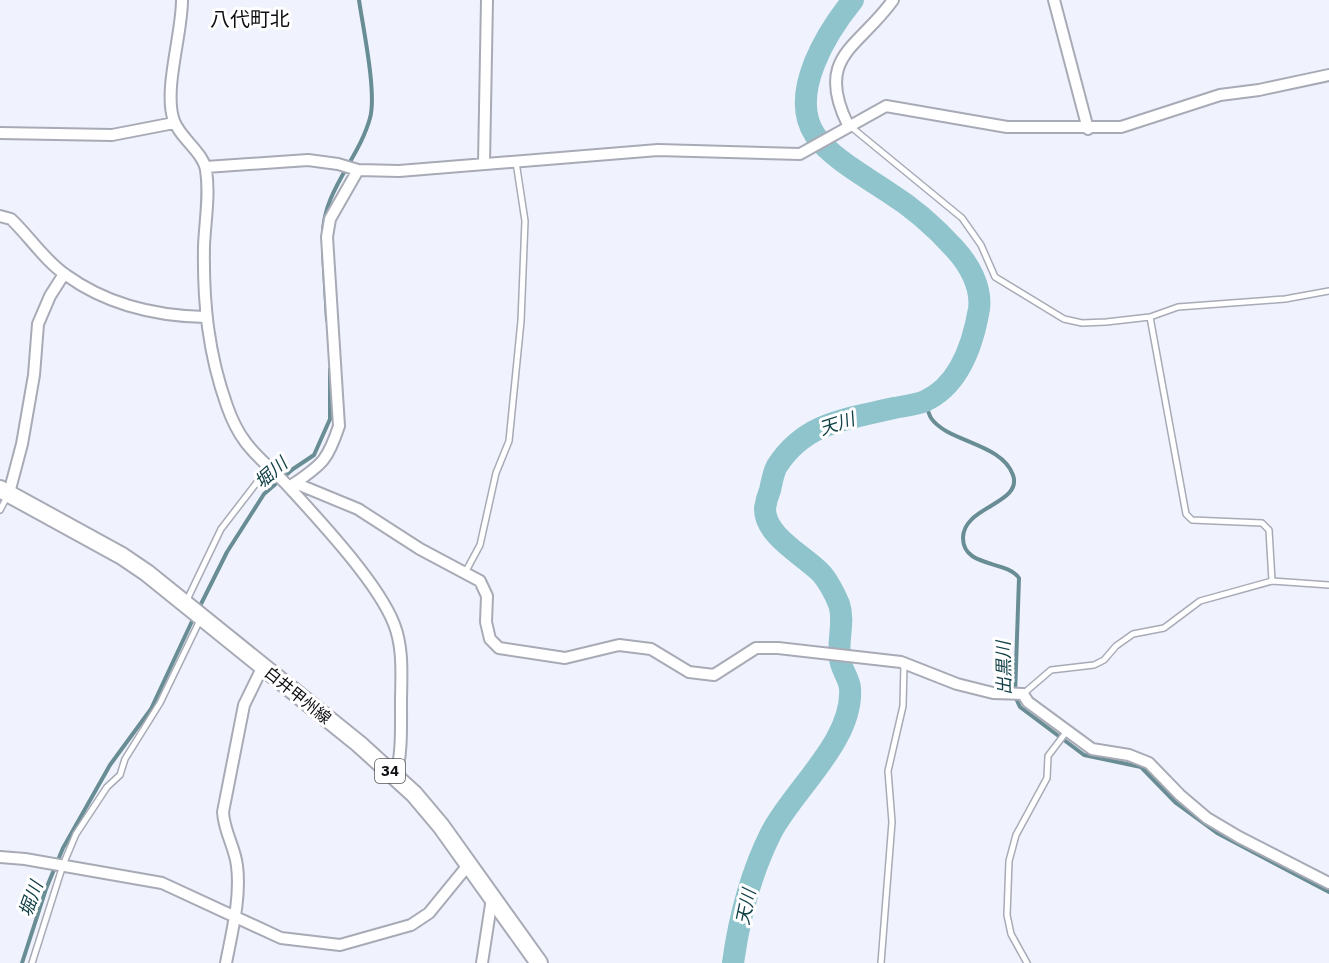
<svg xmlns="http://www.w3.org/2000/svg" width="1329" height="963" viewBox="0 0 1329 963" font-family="'IBM Plex Sans','Noto Sans JP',sans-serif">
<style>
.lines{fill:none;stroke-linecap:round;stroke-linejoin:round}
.stream{stroke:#698d94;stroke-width:4}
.river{stroke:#90c4cc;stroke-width:22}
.service-casing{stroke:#a8abb6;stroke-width:8}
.minor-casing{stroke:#a8abb6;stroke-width:14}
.primary-casing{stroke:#a8abb6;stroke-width:20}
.service{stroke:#fff;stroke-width:5}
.minor{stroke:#fff;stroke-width:10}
.primary{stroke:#fff;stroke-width:16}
.labels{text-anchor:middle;stroke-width:6;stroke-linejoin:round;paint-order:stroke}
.shield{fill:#fff;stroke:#565659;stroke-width:1.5}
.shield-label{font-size:15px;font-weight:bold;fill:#0e0e12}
.street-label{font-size:16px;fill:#0e0e12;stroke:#fff}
.water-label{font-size:18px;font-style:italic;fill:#134249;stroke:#fff}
.quarter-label{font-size:20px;fill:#0e0e12;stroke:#fff}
</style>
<rect width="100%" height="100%" fill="#f0f3fe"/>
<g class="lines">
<path class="stream" d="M323 236C322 192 359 159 370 118 377 93 363 28 359 0
M323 252 327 320
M925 401C927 406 928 413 931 418 947 442 1002 443 1013 475 1023 504 963 506 963 538 963 568 1007 560 1019 578L1015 696 1020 707 1084 755 1141 767 1176 803 1217 833 1329 892
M198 610 227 552 264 494 293 469 314 455 330 419V369
M22 963 46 889 63 848 110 765 151 709 194 617"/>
<path class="river" d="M733 963C739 919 751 873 771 833 793 790 854 740 850 688 849 678 841 669 840 659 837 640 845 622 839 604 835 594 827 579 820 572 803 555 764 535 765 508 766 502 768 495 770 490 772 482 773 473 777 466 805 422 847 419 894 408 904 406 916 405 925 401 960 385 973 344 979 309 982 287 969 264 954 248 935 227 912 207 888 192 866 177 831 158 815 135 788 94 827 32 853 0"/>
<g class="service-casing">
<path id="service" d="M850 126 962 218 981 245 995 277 1064 319 1082 323 1106 322 1150 317 1178 307 1285 299 1329 291
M1150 317 1186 514 1192 520 1262 523 1269 530 1272 581
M0 510 8 495
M466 571 480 545 496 473 509 441 521 321 525 221 516 162
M186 602 221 529 268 468
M1023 694 1051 670 1094 665 1104 660 1116 646 1133 634 1164 628 1200 601 1272 581 1329 585
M32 963 63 865 76 834 107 787 120 775 125 759 160 703 201 618
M881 963 892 822 888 771 903 706 904 663
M1027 963 1011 934 1007 915 1009 861 1016 835 1047 778 1048 756 1067 731"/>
</g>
<g class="minor-casing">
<path id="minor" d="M182 0C182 35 163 91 174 121 180 138 203 152 206 170 210 195 205 221 204 246 203 302 208 353 227 406 242 449 261 457 289 487 320 521 378 583 394 624 404 649 401 678 401 704 401 728 402 752 396 776
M1054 0 1088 129
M848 125C814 56 859 48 893 0
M0 133 112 135 174 123
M484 163 487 0
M206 167 308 160 338 164 358 170 399 171 658 150 800 154 886 106 1007 127H1121L1220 95 1259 90 1329 75
M0 216 11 219C29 236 45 261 66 275 106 304 156 316 205 317
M295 483C323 464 328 459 339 426L327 237 330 219 358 170
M289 487 295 483 358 509 420 549 480 581 487 596 486 622 490 639 499 648 565 658 619 645 651 649 689 672 714 675 756 648H778L901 662 957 684 993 693 1023 694 1028 702 1092 749 1129 755 1149 763 1180 795 1207 818 1239 837 1329 883
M9 493 22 444 34 375 38 324 50 296 64 274
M0 857 25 859 162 883 281 938 340 945 411 925 429 913 469 864
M226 963C232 932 241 897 237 866 235 847 224 832 223 812L244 705 263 666
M482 963 492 898"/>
</g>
<g class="primary-casing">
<path id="primary" d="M0 489 122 556 147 573 359 744 414 794 441 826 539 963"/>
</g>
<use href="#service" class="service"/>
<use href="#minor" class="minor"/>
<use href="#primary" class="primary"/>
</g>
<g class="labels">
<rect class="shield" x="375" y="759" width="30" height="24" rx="4.5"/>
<g class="shield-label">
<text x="390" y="776">34</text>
</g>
<g class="street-label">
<text transform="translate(298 695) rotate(39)" y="6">白井甲州線</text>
</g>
<g class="water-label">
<text transform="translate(837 424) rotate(-18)" y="6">天川</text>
<text transform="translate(271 473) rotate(-41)" y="6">堀川</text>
<text transform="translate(1004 668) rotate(-91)" y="6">出黒川</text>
<text transform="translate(31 899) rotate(-70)" y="6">堀川</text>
<text transform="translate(746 907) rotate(-78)" y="6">天川</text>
</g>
<g class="quarter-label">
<text x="250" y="26">八代町北</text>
</g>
</g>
</svg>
